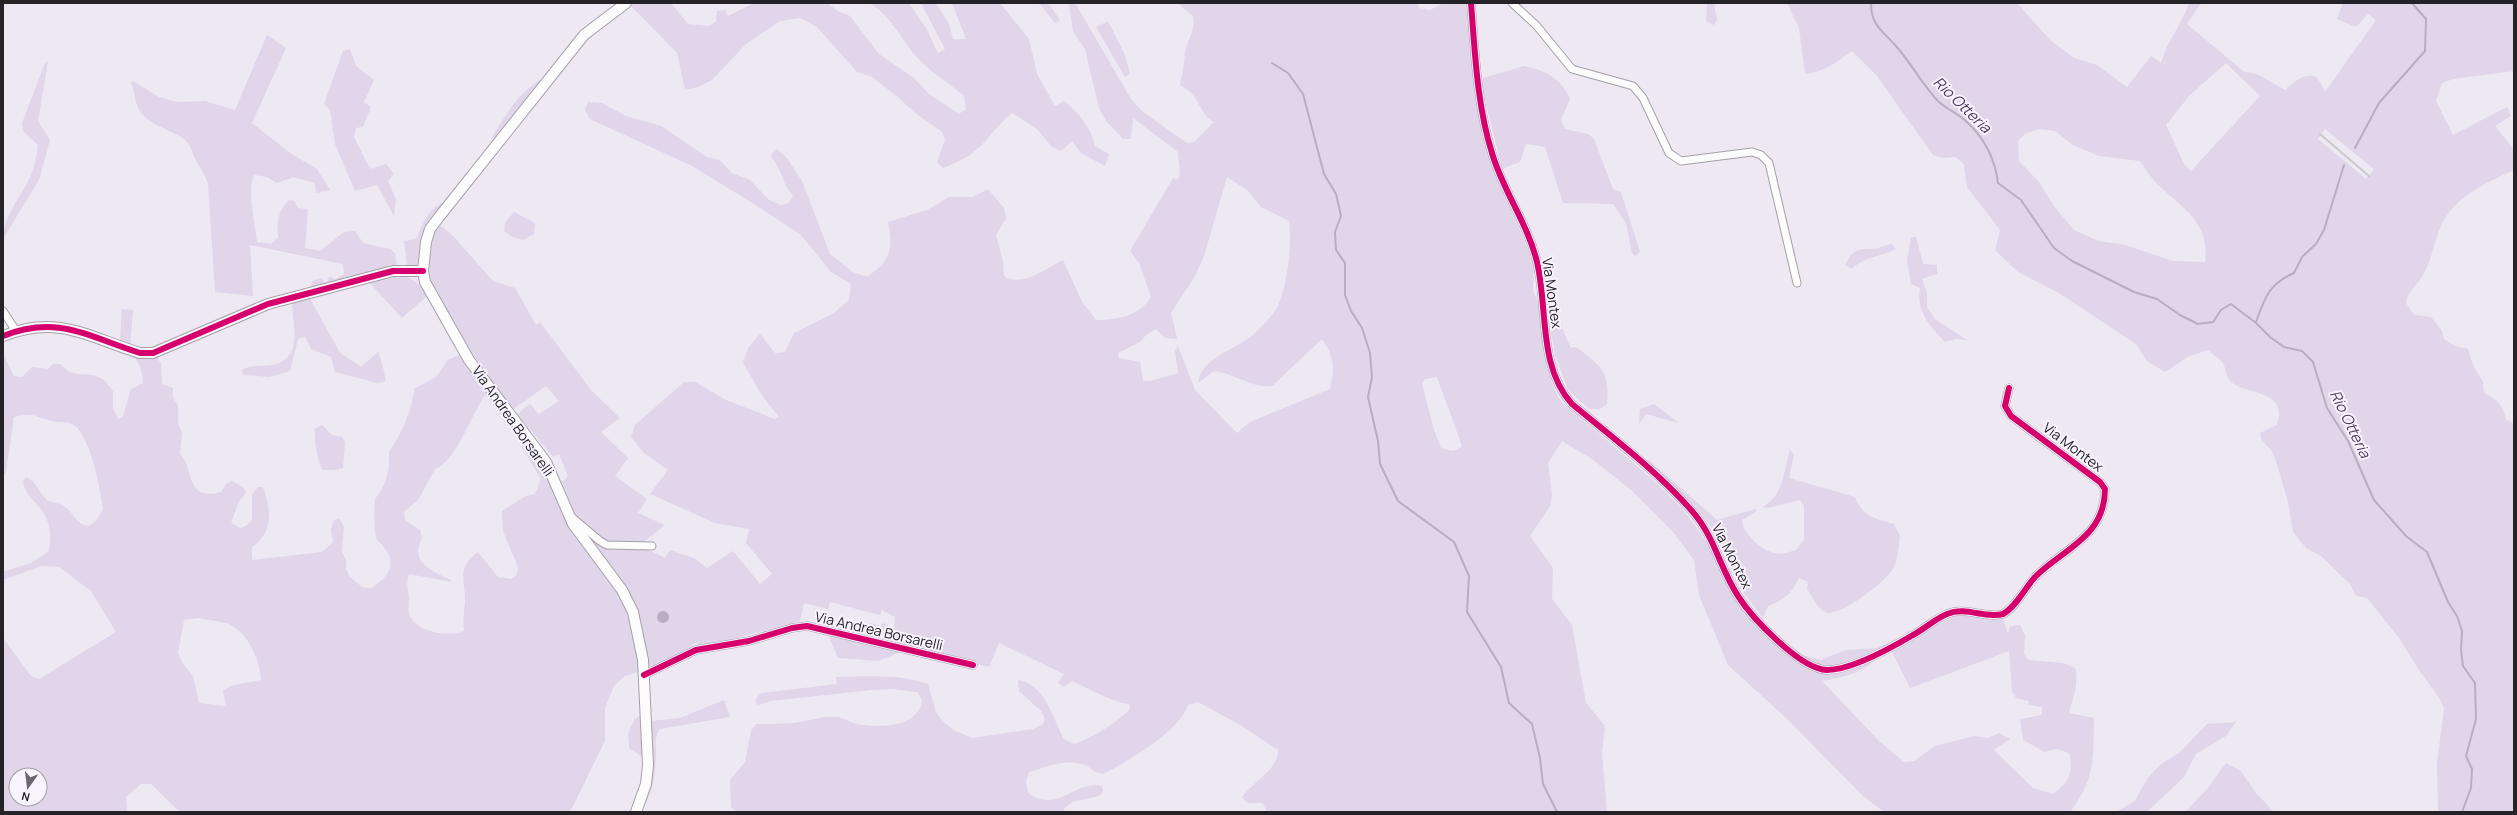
<svg xmlns="http://www.w3.org/2000/svg" width="2517" height="815" viewBox="0 0 2517 815" font-family="Manrope,sans-serif">
<style>
.green{fill:#e0d5e9;fill-rule:evenodd}
.water{fill:#b9adc4}
.lines{fill:none;stroke-linecap:round;stroke-linejoin:round}
.stream{stroke:#b9adc4;stroke-width:2}
.street-casing{stroke:#a4a0a8;stroke-width:9}
.secondary-casing{stroke:#a4a0a8;stroke-width:12}
.street{stroke:#fcfcfd;stroke-width:7}
.secondary{stroke:#fcfcfd;stroke-width:10}
.rail{stroke:#cbc9cd;stroke-width:2}
.cycleway-casing{stroke:#f9f3fe;stroke-width:8}
.cycleway{stroke:#d6006c;stroke-width:6}
.labels{text-anchor:middle;stroke-width:4;stroke-linejoin:round;paint-order:stroke}
.street-label{font-size:14px;fill:#252228;stroke:#f9f3fe}
.water-label{font-size:15px;font-style:italic;fill:#503962;stroke:#f9f3fe}
</style>
<rect width="100%" height="100%" fill="#ede8f2"/>
<path class="green" d="M633 3H671L688 24 709 26 716 22 717 11 725 10 728 16 754 3H827L838 11 850 16 879 54 914 78 929 94 959 114 966 109 964 96C949 83 927 70 914 54 899 35 891 17 870 3H909L926 28 938 53 945 49 921 3H936L949 24 953 39H966L952 3H1000L1029 39 1037 74 1055 106 1064 101C1080 114 1090 126 1095 146L1109 154 1105 166 1081 153 1072 141 1061 151 1051 146 1037 129 1012 113C998 124 989 139 976 150 966 159 955 163 943 168L937 162 945 140 942 132 914 112 898 97 872 77 857 72 817 27 800 18 780 21 746 44 712 80 698 87 685 90 677 53 630 5Z
M1039 3H1048L1060 20 1055 23Z
M1069 3H1075L1131 99 1143 112 1187 143 1194 142 1214 122C1196 111 1202 96 1180 85 1183 74 1184 64 1185 53 1187 39 1196 32 1193 16L1177 3H1417L1419 8 1430 10 1444 3H1467C1472 60 1477 116 1495 170 1505 204 1526 235 1534 269 1535 276 1533 283 1533 290 1534 296 1539 301 1540 307 1544 338 1544 374 1561 401L1651 478 1684 510 1714 553 1737 601 1799 664 1820 673H1835L1853 669 1876 659C1864 673 1839 678 1822 681L1879 741 1904 762 1914 761 1935 746 1974 736 1988 738 1999 733 2010 739 1994 750 2033 788 2053 794C2069 782 2074 773 2069 753L2056 749 2045 752 2023 740 2020 719 2042 715V707L2028 705 2029 701 2016 698 2012 691 2009 651 1910 688 1891 650 1956 615 1963 614 2003 619 2008 634 2010 626 2020 625 2025 635 2024 654 2029 660 2063 663 2075 668C2079 684 2073 698 2069 713L2094 718C2093 758 2096 777 2071 811L1884 812 1863 796 1786 718 1728 665 1699 595 1694 560 1673 532 1631 490 1592 459 1562 441 1548 463 1552 495 1550 506 1530 536 1553 568 1552 599 1572 625 1586 703 1605 726 1602 752 1607 812H1267L1263 803H1248L1242 798C1251 782 1279 770 1278 750L1242 726 1198 702 1188 705C1178 733 1130 759 1104 774 1092 773 1091 766 1082 764 1064 759 1046 767 1029 772L1026 781 1028 793C1058 815 1076 779 1102 786L1103 791 1099 796 1072 802 1064 809V812H738L731 808 730 780 745 762 751 731 756 724C768 724 780 724 792 723 805 722 818 717 831 717 844 716 848 722 857 724 880 728 920 728 922 699L917 692 892 689 872 690 770 701 758 705 755 700 761 693 837 684 836 677C862 676 904 674 928 684L936 712 942 720 953 730 972 738 1033 729 1043 724 1045 719 1041 711 1019 691 1018 680C1046 685 1052 717 1064 739L1074 744C1094 737 1115 724 1130 709L1129 704C1117 704 1085 687 1072 681L1064 687 1058 683 1064 674 999 643 989 667 893 643 895 617 882 610 880 615 830 602 828 609 804 603 800 621 699 648 696 642 688 650 657 665 648 666C640 601 623 584 586 534 610 557 617 547 645 550 651 550 659 555 665 558L670 550 694 558 707 568 733 551 760 584 772 574 746 543 749 529 715 523 650 494 668 470 644 453 631 437 635 425 684 382H695L726 400 775 419 779 417 763 397 743 363 748 348 760 334 775 353 785 352 794 333 834 313 849 300 851 284 831 272 801 235 754 204 692 166 590 119 585 110 588 102 602 103 626 116 661 126 707 157 720 160 732 173 750 180 769 200 781 205 789 203 793 195C781 183 784 171 770 156L777 149 787 158 802 181 830 254 853 272 867 277C890 261 894 250 888 222L927 210 949 197H973L988 189 1004 208 1006 218 996 235 1003 261 1004 276C1021 288 1047 268 1063 260L1082 302 1096 320C1118 320 1139 316 1151 297L1139 263 1130 251 1173 178 1178 180 1180 173 1178 152 1133 118 1131 139H1123L1106 121 1099 108 1085 49 1073 32ZM1227 177 1247 190 1261 207 1289 221C1292 246 1288 280 1279 303 1275 314 1262 326 1254 334 1236 350 1201 357 1198 383L1214 371C1234 373 1253 389 1272 386L1322 339C1334 356 1335 368 1330 389L1250 422 1237 433 1195 390 1178 346 1175 351 1178 373 1151 381H1143L1140 362 1119 358 1118 353 1140 342 1146 335 1156 329 1165 338 1177 339 1171 313 1195 276 1204 256ZM1437 377 1462 446C1454 453 1450 451 1441 448L1434 430 1422 384 1425 379Z
M1707 3H1714L1717 20 1714 25 1706 21Z
M1787 3H2017L2050 40 2074 58 2097 65 2127 87 2151 56 2161 63C2167 41 2182 24 2189 3H2201L2187 24 2243 71 2259 75 2285 90C2292 84 2306 70 2317 78 2320 81 2323 88 2325 92L2376 20 2368 14 2356 27 2337 19 2343 3H2514V71L2453 79 2442 83 2436 101 2453 135 2507 107 2511 116 2495 126 2514 150V170C2488 182 2455 196 2442 224 2434 240 2432 260 2423 275 2417 286 2408 290 2406 303L2414 315 2431 317 2442 331 2444 339 2455 346 2468 349 2473 365 2483 382 2484 393C2498 400 2502 404 2506 419L2514 424V812H2438L2437 763 2444 708 2440 699 2419 670 2399 638 2367 598 2356 596 2350 584 2321 556 2306 548 2293 532 2288 502 2276 461 2272 451 2261 439 2260 433 2277 425C2289 390 2247 395 2231 382 2225 376 2227 369 2222 362 2219 358 2212 354 2208 350L2189 356 2165 372 2147 361 2136 344 2059 293 2018 272 1995 250 2000 230 1967 187 1964 164 1955 157 1943 158 1933 155 1877 76 1852 51C1837 62 1825 72 1805 74L1799 28ZM2226 63 2260 96 2191 171 2184 164 2166 125 2189 96ZM2039 129 2055 131 2073 145 2099 156 2140 161C2147 171 2154 182 2164 190 2187 211 2210 226 2205 262L2173 261 2126 245 2098 241 2074 230 2053 205 2039 182 2019 161 2018 141 2025 134ZM2325 129 2374 169 2366 179 2318 139Z
M1108 21 1125 55 1130 74 1125 77 1096 27Z
M267 35 286 48 252 123 290 153 317 169 330 190 316 193 315 183 293 177 277 183 267 177 254 175C247 190 255 225 257 242L271 244 278 238C277 223 277 212 289 200L294 201 298 208 308 209 305 248 320 251 344 232 355 231 363 243 390 249 395 253 397 266 311 288 312 281 322 278 324 282H328L329 277 336 279 344 274 343 264 250 245 253 296 215 292 208 184C204 172 201 170 196 160 191 151 191 143 181 137 168 129 153 126 142 114 134 105 136 93 131 83L133 81 159 97 177 102 205 101 235 110Z
M350 49 356 66 374 80 364 102 371 107 363 127 356 128 354 137 370 169 386 164 394 174 388 181 396 199 394 216 377 185 355 191 335 144 330 110 324 104 343 51Z
M48 61 38 121 50 140 39 180 3 239C3 215 22 197 31 175 35 165 37 155 38 145L23 131 22 123 45 63Z
M1524 66C1545 70 1561 78 1570 99L1561 120 1565 129 1588 134 1594 139 1613 189 1621 192 1640 252 1635 256 1632 253 1626 223 1613 204 1563 203 1545 147 1526 144 1520 162 1502 169 1480 79Z
M544 78 494 141 492 137C507 114 518 91 544 78Z
M444 202 421 241 417 265 407 266 404 241 416 239C424 223 427 209 444 202Z
M514 212 535 223 534 234 523 240 513 237 504 231 505 223Z
M439 224 454 237 493 281 515 288 536 325 540 322 592 391 620 418 601 432 628 458 615 476 647 499 638 513 665 525 642 543 609 542 603 539 576 516 562 482 568 476 559 454 553 457 529 428H525L516 415 530 404 539 414 559 401 546 386 512 410 471 351 432 284C427 264 427 242 439 224Z
M1911 237H1916L1923 264 1937 265V274L1922 279 1927 293V307L1935 319 1967 340 1956 339 1945 342C1929 325 1916 311 1920 288L1911 284 1907 261Z
M1892 244 1896 249C1882 256 1863 257 1852 269L1845 265C1854 249 1855 249 1873 249 1878 249 1886 245 1892 244Z
M389 274C408 275 416 279 427 296L402 318 367 280Z
M1543 286 1571 348 1576 347C1601 366 1610 371 1607 404L1600 409H1589L1568 390 1555 355Z
M308 295 340 353 361 367 379 351C380 361 386 372 385 382L377 383 335 372 331 357 311 349 305 337 298 339 290 371 269 377 243 375 242 370C251 364 261 367 272 365 305 359 292 323 292 300Z
M122 309 133 310 130 346 120 342Z
M3 353 14 376 22 377 32 367 48 369 53 364H60L68 371 77 374 94 375 104 380 113 391V408L118 419 123 416 131 389 143 383 141 369 134 356 157 358 161 363 162 384 173 388V398L178 405V424L182 432 180 454C195 468 184 502 221 492L226 484 232 481 243 487 246 493 239 501 231 523 240 528 246 526 252 520V494L258 487H263C271 510 274 532 252 547V560L322 552 333 542 331 530 333 521 339 518 344 527 342 552 346 560V569L350 577 362 587 371 588C389 577 398 564 383 546 381 543 376 540 376 537 374 528 374 509 375 499 387 485 390 469 389 451 400 439 414 405 414 389L436 377 448 360 461 354 536 454 627 606 641 671 625 676 614 686 605 708V741L570 812H180L151 784H141L126 797 127 812H3V638L31 676 39 679 116 632 91 591 59 567 41 566 3 580V572L31 563 48 552C53 538 50 520 40 508 33 499 25 494 23 482L26 477C36 481 38 490 45 498 50 504 56 502 62 505 74 511 74 524 89 526L97 520 103 509C100 489 90 430 70 423 64 421 57 423 52 421 33 416 34 412 14 417L6 472 3 475ZM485 395 520 439 521 446 541 479 535 494 526 496 502 511 503 531 518 567 517 575 511 579 498 577 478 552C455 568 466 581 465 603 464 612 463 621 464 631 448 637 416 633 409 614 408 609 409 603 409 598 408 589 406 583 409 574L452 582 451 580C432 571 409 563 422 538L420 530 405 520 404 512 418 500 435 469C456 462 472 413 485 395ZM198 618C207 620 216 620 225 623 247 629 260 659 261 680L233 685 223 690 226 706 199 703 193 676 183 664 178 653 184 620ZM16 775H40V799H16Z
M1654 404 1679 423 1646 414 1639 424 1640 409Z
M322 425 332 435 342 437 345 442 343 468 336 470H323C317 463 314 437 315 429Z
M1790 450 1794 454 1789 478 1855 497C1863 517 1874 518 1894 524L1900 536C1899 545 1898 560 1893 569 1886 581 1840 618 1825 612 1816 608 1813 596 1807 589L1808 582 1799 578C1791 594 1784 600 1768 606L1763 618 1739 587 1710 525 1695 507 1647 462 1649 460 1717 520 1755 509 1757 511 1742 520C1742 533 1761 550 1774 553 1780 555 1789 552 1796 550L1804 539V506L1800 500 1768 508 1762 507C1783 498 1784 470 1790 450Z
M871 623 881 626 882 623 888 625V635L869 631Z
M1908 630 1913 632C1888 644 1838 675 1811 663 1807 661 1802 657 1798 654L1821 660 1846 650 1877 648 1904 635Z
M828 634 904 651 878 661 838 658Z
M724 700 730 717 660 729C654 738 656 745 656 756 655 774 653 796 641 810L650 721 680 718Z
M642 716 644 758 629 748 628 734 635 718Z
M2236 722 2226 736 2196 754 2184 777 2147 812H2116L2135 801 2147 779 2161 764 2179 753 2207 724Z
M2226 763 2241 771 2255 792 2274 812H2185L2208 788Z"/>
<path class="water" d="M657 617a6 6 0 1 1 12 0a6 6 0 1 1-12 0Z"/>
<g class="lines">
<path class="stream" d="M1871 3C1871 26 1883 31 1896 46 1912 64 1922 85 1939 102 1947 109 1958 114 1967 122 1985 139 1995 158 1998 183L2021 200 2054 248 2072 261 2134 292 2157 299 2180 315 2198 324 2213 322 2221 310 2231 304 2256 323 2270 337 2284 347 2302 351 2313 362 2327 408 2348 441 2374 500 2406 536 2427 552 2448 602 2457 616 2462 631 2461 650 2463 666 2475 683 2476 719 2466 756 2472 769 2471 788 2462 812
M1272 63 1288 73 1303 94 1324 174 1336 194 1341 216 1335 232 1336 250 1345 263V295L1351 311 1362 328 1370 353 1372 377 1368 397 1378 441 1380 464 1398 501 1454 542 1469 576 1467 612 1501 667 1509 703 1532 724 1540 758 1543 784 1557 812
M2355 148 2379 103 2425 51 2426 19 2412 3
M2256 322C2265 297 2269 284 2294 273L2302 257 2316 244 2324 230 2344 165"/>
<g class="street-casing">
<path id="street" d="M1471 3C1475 53 1477 105 1492 153 1503 191 1528 224 1537 262 1548 308 1538 367 1572 404 1613 438 1657 471 1692 511 1715 537 1720 569 1738 596 1752 618 1800 669 1827 670 1852 670 1891 648 1913 635 1924 629 1935 619 1947 614 1966 606 1985 619 2003 614 2016 607 2025 588 2035 577 2063 549 2105 537 2105 489L2100 482 2011 416 2005 406 2009 388
M1512 3 1536 25 1572 69 1633 86 1643 98 1669 153 1681 161 1752 152 1761 155 1769 163 1797 283
M3 311 16 331
M569 515 600 541 607 545 652 546
M644 675 696 650 749 641 792 628 807 626 973 665"/>
</g>
<g class="secondary-casing">
<path id="secondary" d="M626 3 584 35 439 217 430 229 426 242 423 271 425 282 469 360 546 462 573 524 622 590 633 612 643 660 648 765 646 784 636 812
M3 336C58 314 88 337 140 353H153L268 304 393 271H423"/>
</g>
<use href="#street" class="street"/>
<use href="#secondary" class="secondary"/>
<path class="rail" d="M2320 134 2369 176"/>
<g class="cycleway-casing">
<path id="cycleway" d="M1471 3C1475 53 1477 105 1492 153 1503 191 1528 224 1537 262 1548 308 1538 367 1572 404 1613 438 1657 471 1692 511 1715 537 1720 569 1738 596 1752 618 1800 669 1827 670 1852 670 1891 648 1913 635 1924 629 1935 619 1947 614 1966 606 1985 619 2003 614 2016 607 2025 588 2035 577 2063 549 2105 537 2105 489L2100 482 2011 416 2005 406 2009 388
M3 336C58 314 88 337 140 353H153L268 304 393 271H423
M644 675 696 650 749 641 792 628 807 626 973 665"/>
</g>
<use href="#cycleway" class="cycleway"/>
</g>
<g class="labels">
<g class="street-label">
<text transform="translate(1552 293) rotate(82)" y="5">Via Montex</text>
<text transform="translate(513 421) rotate(55)" y="5">Via Andrea Borsarelli</text>
<text transform="translate(2073 447) rotate(37)" y="5">Via Montex</text>
<text transform="translate(1732 556) rotate(63)" y="5">Via Montex</text>
<text transform="translate(879 631) rotate(13)" y="5">Via Andrea Borsarelli</text>
</g>
<g class="water-label">
<text transform="translate(1962 105) rotate(44)" y="5">Rio Otteria</text>
<text transform="translate(2350 424) rotate(64)" y="5">Rio Otteria</text>
</g>
</g>
<rect width="2517" height="815" fill="none" stroke="#252228" stroke-width="8"/>
<g transform="translate(28 787) rotate(194)"><circle r="19" fill="#f9f3fe" stroke="#a49fa8"/>
<path d="M0-3L7 15L0 10L-7 15Z" fill="#6b676f"/>
<text y="-6" font-size="11" font-weight="bold" text-anchor="middle" fill="#252228">N</text>
</g>
</svg>
